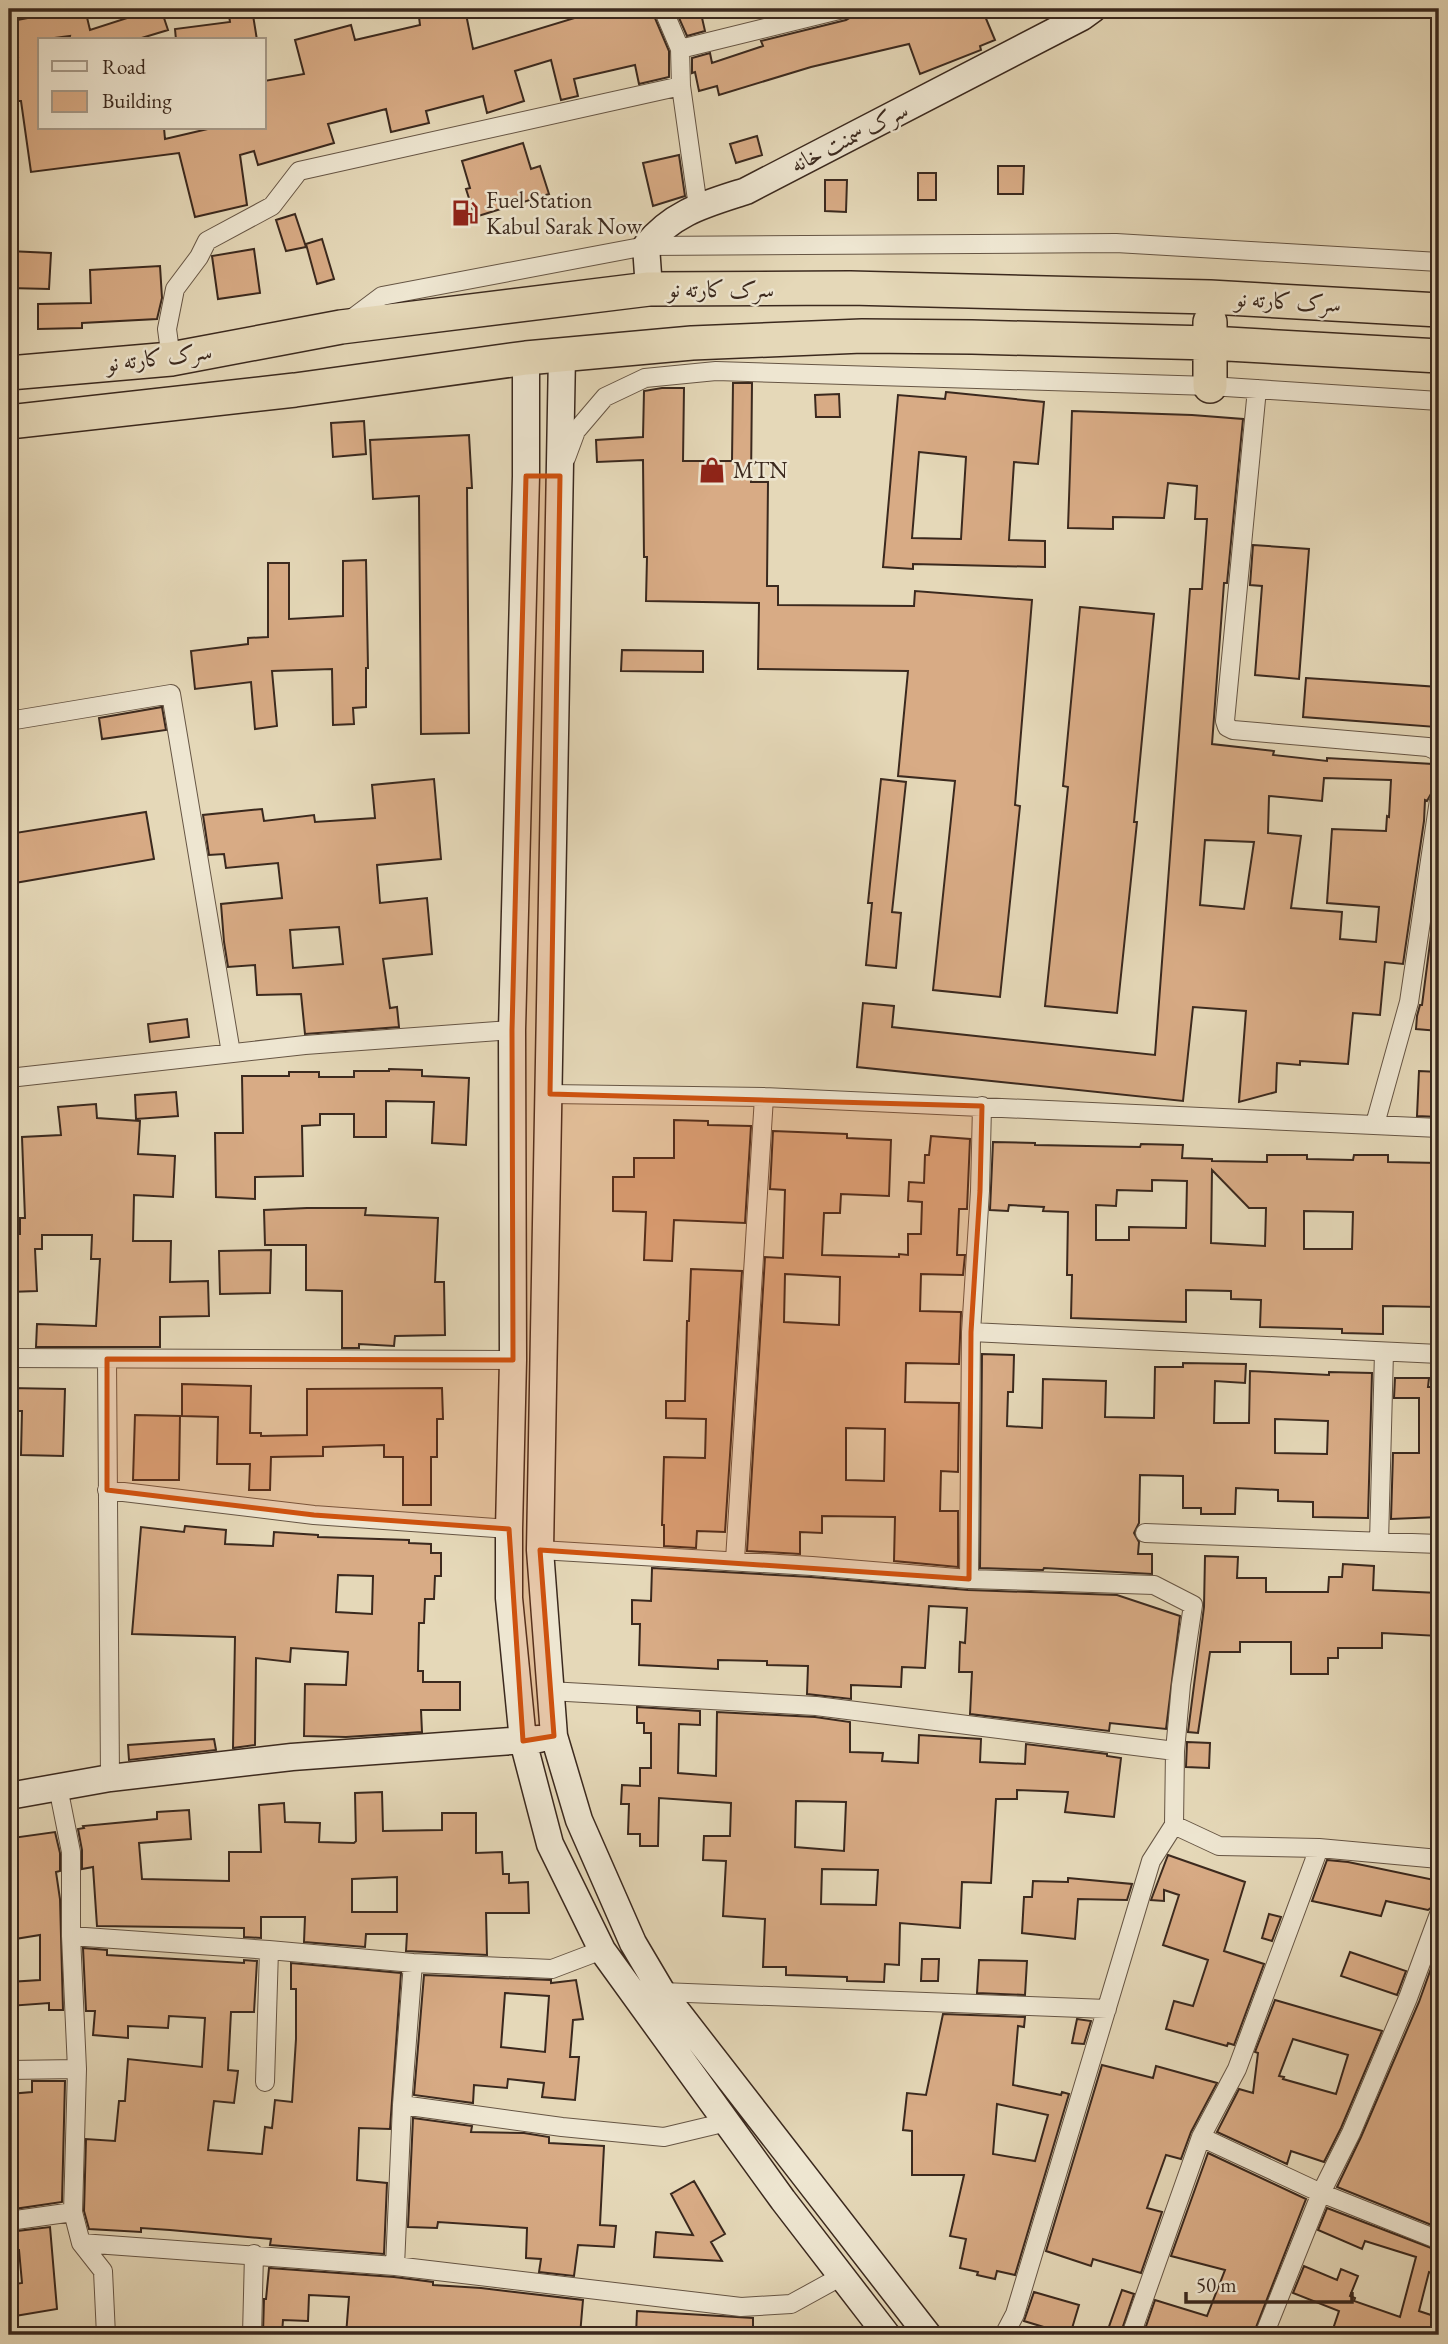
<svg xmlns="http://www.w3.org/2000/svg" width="1448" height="2344" viewBox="0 0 1448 2344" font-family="'EB Garamond',Amiri,serif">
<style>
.building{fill:#d8ab85;stroke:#3b291e;stroke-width:2;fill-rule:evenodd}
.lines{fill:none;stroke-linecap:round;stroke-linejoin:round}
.street-casing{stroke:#654;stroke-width:20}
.secondary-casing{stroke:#3b291e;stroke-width:29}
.highway-casing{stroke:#3b291e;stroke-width:36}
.street{stroke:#eee6d1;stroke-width:18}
.secondary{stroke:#eee6d1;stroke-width:26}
.highway{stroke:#e5d8b8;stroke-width:33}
.marked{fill:#ce520f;fill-opacity:0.2;stroke:#ce520f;stroke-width:5;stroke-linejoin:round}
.labels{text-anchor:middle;stroke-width:5;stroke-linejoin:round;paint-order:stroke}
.street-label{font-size:23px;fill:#3b291e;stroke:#eee6d1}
.poi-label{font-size:23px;fill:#3b291e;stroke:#eee6d1;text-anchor:start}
</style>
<rect width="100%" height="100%" fill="#e5d8b8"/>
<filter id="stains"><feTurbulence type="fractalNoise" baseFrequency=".00286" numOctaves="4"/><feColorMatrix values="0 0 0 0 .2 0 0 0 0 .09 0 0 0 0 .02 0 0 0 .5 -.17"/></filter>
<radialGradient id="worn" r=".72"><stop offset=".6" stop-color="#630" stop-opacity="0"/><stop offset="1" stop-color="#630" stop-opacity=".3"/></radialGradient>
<path class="building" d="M75 9H85L90 30 155 9H161L168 30 135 40H69L70 36 40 40V128H164L165 139 212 128H264V81L304 74 295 40 351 25 355 40 420 25 418 9H465L473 49 604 9H636L638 14 652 11 669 51V77L639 84 635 65 574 79 578 96 561 100 551 60 515 71 524 101 487 113 483 96 426 111 429 123 391 132 386 109 328 124 334 143 258 165 254 151 240 155 247 205 195 217 179 153 31 172 21 101H9V58L18 57 12 21Z
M228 9H252L257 40H176L175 29 230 22Z
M675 9H700L705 31 687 36Z
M854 9H873L874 17 907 9H982L995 40 980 46 981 50 920 74 909 44 811 67 719 95 717 86 699 91 695 72 692 73V58L710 53 712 63 763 46 761 41 846 20 851 17Z
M757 136 762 155 736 163 730 144Z
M523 143 531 169 540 166 549 194 475 217 466 189 470 188 462 161Z
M679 155 685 196 653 206 643 163Z
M998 166H1024L1023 194H998Z
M918 173H936V200H918Z
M825 180H847L846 212 825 211Z
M295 214 306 247 286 251 276 220Z
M322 239 334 279 317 284 306 244Z
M254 249 260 293 218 299 212 256Z
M9 251 51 253 49 289 9 288Z
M160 266 162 298 157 319 82 323V328L38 329V304L91 303 90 270Z
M733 383H752L751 482H768L767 586H778V605L914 606 915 591 1032 600 1015 805 1020 806 1000 997 933 990 955 781 898 776 908 671 758 669 759 603 646 601 647 557H644L643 460 597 462 596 440 643 437 644 391 662 388H684L683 461H732Z
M946 392 1044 402 1038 464 1014 462 1009 540 1045 541V567L913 564V569L883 567 898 395 945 399ZM919 452 966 457 961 539 912 538Z
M839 394 840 417H816L815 395Z
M1072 411 1192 415 1243 419 1227 583H1224L1212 744 1274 751 1273 755 1327 761V758L1433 764 1432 792 1427 801 1425 800 1424 821 1403 964 1385 962 1380 1015 1353 1013 1348 1064 1300 1061V1065L1277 1063 1276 1092 1239 1102 1246 1011 1193 1007 1183 1101 857 1067 863 1003 894 1006 892 1027 1155 1055 1190 589H1202L1207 519H1195L1197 486 1168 483 1164 518 1113 517V529L1068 528ZM1324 778 1391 780 1389 817 1387 816 1386 831 1332 829 1327 903 1379 907 1376 942 1340 939 1342 912 1291 908 1301 836 1268 833 1269 796 1322 801ZM1205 840 1254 842 1244 909 1200 905Z
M364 421 366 454 333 457 331 423Z
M469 435 472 488H467L469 733 421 734 419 496 373 499 370 440Z
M1253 545 1309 549 1299 679 1255 675 1262 586 1250 585Z
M366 560 368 668H366V707L353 708 354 724 333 725 332 669 272 671 277 726 255 729 251 682 195 689 191 651 248 644V638L268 637V563H289V619L343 616V561Z
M1080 607 1154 614 1134 822H1137L1117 1013 1045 1006 1068 787 1063 786Z
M622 650 703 651V672L621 671Z
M1306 678 1439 687 1436 727 1303 717Z
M162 707 166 730 102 739 99 718Z
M434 779 441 859 377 865 380 903 427 898 432 954 383 959 390 1008 397 1007 399 1027 305 1034 301 994 257 995 255 965 228 967 224 942 221 904 282 898 278 863 226 868 224 854 209 855 203 815 262 809 264 821 314 815 315 822 375 818 372 785ZM339 927 343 964 293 968 290 930Z
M881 779 906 782 892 912 901 913 896 968 866 965 872 903H868Z
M146 812 154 859 9 884V834Z
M1435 904H1439V1031L1416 1029 1417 1016 1420 1005H1422Z
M187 1019 189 1037 150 1042 148 1024Z
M389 1069 422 1070V1076L469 1078 466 1145 432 1143 434 1102 386 1101V1137H354V1114H320V1125L302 1126 303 1176 255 1177V1199L216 1197 215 1133H243L242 1076H289V1072H319V1077H354V1071H389Z
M1419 1071 1439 1072V1117L1417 1116Z
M176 1092 178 1116 136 1119 135 1095Z
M96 1104 97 1118 140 1121 138 1154 175 1156 173 1197 134 1195 133 1241H171L170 1282 208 1281 209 1316 160 1317V1347H36L37 1324 96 1326 100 1259H91L92 1235H42V1249H35L37 1291 9 1292 10 1234H20V1218H25L22 1137 61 1135 58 1107Z
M674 1120 708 1121V1125L751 1126 745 1223 674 1220 672 1261 644 1260 646 1212 613 1211V1177H634V1158H674Z
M773 1131 847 1134V1138L891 1140 889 1196 841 1194 840 1213H824L822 1255 899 1257V1254L908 1255V1234H921L922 1202 908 1201 909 1182 924 1183 925 1155H929L931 1136 970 1139 967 1209H959L957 1255H965L963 1275 921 1274 920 1311 961 1312 959 1364 906 1363 905 1402 959 1403 958 1472 941 1471 940 1511H958V1567L894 1561 895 1517 822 1516V1533L800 1532V1554L747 1551 765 1257 783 1258 785 1190 770 1189ZM785 1274 840 1277 839 1325 784 1322ZM846 1428 885 1429 884 1481 846 1480Z
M993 1142 1035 1143V1145L1140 1147 1141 1144 1183 1145 1182 1158 1212 1159V1161L1267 1162V1155H1307V1159L1353 1160 1354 1155H1388V1162L1439 1163V1307L1383 1306V1334L1342 1333V1329L1260 1327 1261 1300 1231 1299V1291L1186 1290V1322L1071 1318 1072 1275H1067L1068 1212 1043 1211 1044 1207 1009 1205 1008 1211 990 1210ZM1212 1170 1249 1208H1266L1265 1246 1211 1243ZM1152 1180 1187 1181 1186 1228 1129 1227V1240H1096V1205L1116 1206 1117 1190 1152 1191ZM1304 1211 1353 1212 1352 1249H1304Z
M307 1208H366L365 1215 438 1218 435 1282H444L445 1335 395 1336 394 1346 359 1344V1348H342V1291L306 1290V1245H265L264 1210Z
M271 1250 270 1293 220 1294 219 1251Z
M691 1269 742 1271 725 1532 697 1531 696 1548 664 1546V1525H662L664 1457 705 1458 706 1419 666 1418V1401H685L687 1321H689Z
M982 1354 1014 1355 1013 1392H1008L1007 1426 1042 1428 1043 1379 1106 1381 1105 1417 1154 1418 1155 1367H1183V1363L1246 1364 1245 1383 1215 1381 1214 1423H1249L1250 1371 1329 1375V1372L1372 1373 1368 1518 1313 1517V1502L1278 1501V1490L1236 1488 1235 1514H1201V1508H1183V1476L1140 1475 1139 1523 1134 1533 1139 1542 1138 1554H1152V1574L1044 1568 1043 1570 980 1568ZM1275 1419 1328 1421 1327 1454 1275 1453Z
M1395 1378H1429L1428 1387H1439V1517L1391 1519 1393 1453H1419V1398H1394Z
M182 1384 251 1386 250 1433H261V1436L307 1435V1389L442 1388 443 1419H437V1457H431V1505H403V1457H384V1445L323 1447V1456L271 1457 270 1490H249L250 1464H217L218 1417 182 1416Z
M9 1388 65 1389 63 1456 21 1455 22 1411H9Z
M135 1415 180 1416 179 1480H133Z
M185 1526 226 1530 225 1544 273 1546 274 1532 318 1535V1537L409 1540V1543L431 1544V1553H441V1576H435L434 1599H425L424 1623H419L418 1671H423V1682H460V1710H421L422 1732 346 1737 304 1736 305 1684 346 1685 348 1652 291 1648 290 1662 256 1658 255 1745 233 1748 235 1637 132 1634 141 1527 184 1532ZM338 1575 373 1576 372 1614 336 1612Z
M1205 1556 1238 1557 1237 1578H1266V1592H1328L1329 1577H1342L1343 1564 1374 1566 1373 1590 1439 1593V1636L1382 1633V1648H1338V1658H1328V1674H1291V1642H1240V1652H1210L1198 1733 1188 1732 1204 1607Z
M652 1568 811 1577 968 1590 1117 1595 1180 1616 1166 1729 1110 1723 1109 1731 970 1714 972 1672H959L960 1642 965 1643 967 1608 929 1606 925 1668 902 1667 901 1687 851 1685V1699L807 1694 808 1666 767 1665V1661L718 1660V1669L639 1665 640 1624H632V1600L651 1601Z
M637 1707 700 1711V1725L679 1724 678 1773 716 1776 717 1712 815 1717 850 1722V1752L883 1753 882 1761 918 1763 919 1735 981 1739 980 1762 1025 1764 1026 1744 1107 1754V1756L1121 1758 1114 1817 1065 1812 1068 1792 1017 1790V1799H996L991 1883 962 1882 960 1928 900 1923 899 1965 885 1964 884 1982 847 1981V1977L786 1975V1967H763L765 1919 723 1916 726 1861 703 1860 704 1836H730L731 1803 659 1798 658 1846H640V1834H628L629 1804H621L622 1785 640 1786V1768H651V1733H644V1723H637ZM796 1801 846 1802 844 1851 795 1847ZM822 1869 878 1870 876 1905 821 1904Z
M214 1739 216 1750 129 1760 128 1745Z
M1187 1742 1210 1743 1209 1768 1186 1767Z
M382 1792 383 1831 442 1830V1813H476V1853L502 1852 503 1874H509V1883L528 1882 529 1913H486L487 1955 406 1951 407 1934H366L365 1947 304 1942 305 1917H261V1938L244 1937V1928L97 1926 93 1867 82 1869V1850L78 1829 84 1828 83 1826 157 1819V1812L189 1810 191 1839 139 1843 142 1879 229 1881V1852H261L259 1805 284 1803 285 1822 320 1823 319 1842 354 1843 356 1841 355 1793ZM397 1877V1912H352V1879Z
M55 1832 60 1853V1871L56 1872 60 1899 63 2010H49V2003L9 2006V1982L40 1980V1935L9 1940V1865L15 1864 12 1838Z
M1168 1855 1245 1882 1224 1951 1264 1964 1234 2045 1228 2043 1227 2046 1166 2029 1174 2001 1193 2006 1208 1960 1163 1945 1179 1895 1164 1890V1901L1151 1900Z
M1327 1860 1348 1862 1439 1881 1437 1903 1428 1910 1386 1901 1381 1916 1312 1901Z
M1068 1878 1132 1884 1127 1900 1078 1899 1075 1939 1022 1933 1024 1897H1032L1033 1881 1068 1882Z
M1269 1914 1281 1917 1272 1941 1262 1938Z
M1439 1946V2228L1337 2187 1361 2137 1419 2002Z
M83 1948 107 1950V1955L244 1963V1960L257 1961 254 2012H231L228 2070 238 2071 234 2103 214 2101 208 2150 262 2154 265 2127 272 2128 275 2100 292 2102 296 2039V1989H291V1963L401 1973 390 2129 359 2128 357 2180 387 2183 384 2254 270 2245 271 2239 170 2230 141 2228V2232L89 2229 84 2211 86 2139 115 2141 119 2101H125L128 2059 202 2067 205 2018 169 2016 168 2028 128 2026V2038L93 2035 95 2011H86Z
M1350 1952 1406 1971 1397 1995 1341 1976Z
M922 1959H939L938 1981H921Z
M979 1960 1027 1961 1025 1995 977 1993Z
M424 1975 551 1980V1983L576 1980 583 2019 573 2020 570 2057H579L575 2100 542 2097 544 2083 508 2079 507 2088 474 2085 473 2103 414 2095ZM505 1993 549 1996 545 2052 501 2047Z
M1275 2000 1382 2031 1341 2128 1324 2162 1291 2151 1287 2164 1217 2132 1239 2089 1253 2093 1258 2053 1255 2052ZM1293 2039 1348 2055 1336 2094 1283 2079 1284 2077 1279 2076Z
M943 2014 1025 2017 1024 2027 1018 2026 1013 2085 1061 2095 1062 2092 1069 2094 1015 2275 997 2271 995 2279 977 2275 978 2272 960 2268 966 2239 950 2236 964 2175H912V2131L903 2130 907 2093 926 2095ZM997 2104 1048 2115 1035 2161 993 2154Z
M1077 2019 1091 2021 1084 2044 1072 2043Z
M1102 2065 1153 2078 1156 2066 1217 2083 1191 2132 1181 2159 1166 2155 1147 2208 1162 2212 1141 2273 1093 2259 1091 2266 1046 2251Z
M32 2081H65L62 2202 14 2209 10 2176 9 2094 32 2092Z
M413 2118 472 2126 471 2132 524 2133 549 2137V2143L604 2146 600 2225 616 2226 614 2247 578 2245 574 2276 539 2272 541 2259 526 2258 527 2228 438 2222 437 2228 408 2227Z
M1208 2153 1306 2199 1253 2335H1143L1155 2300 1207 2316 1225 2270 1171 2256Z
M694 2181 725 2234 711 2242 722 2261 654 2257 656 2232 693 2235 671 2194Z
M1327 2208 1439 2251V2276L1429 2272 1419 2311 1437 2317 1433 2329 1439 2331V2335H1331L1339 2311 1293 2293 1304 2266 1337 2280 1341 2269 1358 2276 1350 2296 1355 2298 1354 2301 1400 2317 1416 2257 1365 2241 1362 2249 1318 2230Z
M50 2227 57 2309 9 2317V2285L22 2283 19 2250 9 2251V2232Z
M269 2268 394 2277 433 2282V2285L481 2288 583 2300 580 2335H443L444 2330 405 2328V2335H346L349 2297 309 2295 308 2321 283 2320 282 2334 263 2333 264 2299H266Z
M1122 2290 1134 2294 1120 2335H1106Z
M1034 2292 1079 2305 1070 2335 1024 2321Z
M637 2311 753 2318V2335H636Z"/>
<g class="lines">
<g class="street-casing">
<path id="street" d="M663 9 680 49 681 86 698 207
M680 49 843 9
M350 320 382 296 646 246 1116 243 1439 262
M171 359 167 329 175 289 199 257 207 241 272 206 299 171 681 86
M1257 389 1225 721 1227 727 1233 730 1428 747 1439 752
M566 458 576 431 605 397 645 378 716 371 1210 386 1439 401
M9 721 171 694 231 1053
M9 1078 305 1045 512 1030
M550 1094 764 1097 1439 1128
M1375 1124 1409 1002 1439 800
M971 1332 1439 1354
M9 1358 513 1360
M107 1359 110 1778
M107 1490 314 1515 509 1529
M1145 1533 1439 1544
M1379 1542 1384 1352
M540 1550 812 1566 969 1579 1154 1585 1193 1605 1181 1685 1175 1751
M735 1560 764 1097
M969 1579 971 1332 980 1191 982 1106
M549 1691 816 1706 1175 1751 1174 1825 1219 1846 1319 1848 1439 1859
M58 1787 71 1852V1936L77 2069 73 2212 81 2243 103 2271 106 2335
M71 1936 269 1950 413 1963 552 1969 602 1950
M662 1992 1107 2009
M9 2070 77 2069
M265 2082 269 1950
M402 2105 562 2127 664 2137 727 2122
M1201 2137 1321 2193 1439 2240
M9 2221 73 2212
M81 2243 395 2266 741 2307 791 2304 842 2276
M395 2266 402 2105 413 1963
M252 2335 254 2254
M1004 2335 1015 2314 1151 1861 1174 1825
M1131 2335 1201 2137 1237 2069 1319 1848
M1264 2335 1321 2193 1351 2133 1408 1998 1439 1914"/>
</g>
<g class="secondary-casing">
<path id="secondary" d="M649 289 646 246C673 212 706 204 746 191L1082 17 1093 9
M562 354 540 1550 554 1736 579 1820 633 1943 662 1992 928 2335
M526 358V476L512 1030 513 1360 509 1529V1598L523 1741 550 1844 602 1950 783 2200 887 2335
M9 1796 110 1778 292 1757 539 1739"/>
</g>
<g class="highway-casing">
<path id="highway" d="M9 373 171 359 341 327 649 289 850 288 1210 297 1439 310
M1210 386V322
M9 422 295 390 526 358 692 343 862 336 972 337 1210 343 1439 356"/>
</g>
<use href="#street" class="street"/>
<use href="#secondary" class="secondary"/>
<use href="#highway" class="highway"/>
</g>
<path class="marked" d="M526 476H560L550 1094 982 1106 980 1191 971 1332 969 1579 540 1550 554 1736 523 1741 509 1529 314 1515 107 1490V1359L513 1360 512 1030Z"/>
<defs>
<g id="fuel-bare" transform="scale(2.1)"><path d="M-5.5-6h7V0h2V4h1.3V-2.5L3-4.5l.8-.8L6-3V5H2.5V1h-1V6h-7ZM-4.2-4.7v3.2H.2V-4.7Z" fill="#8f2418" stroke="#eee6d1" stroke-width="2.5" paint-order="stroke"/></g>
<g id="shop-bare" transform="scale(2.1)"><path d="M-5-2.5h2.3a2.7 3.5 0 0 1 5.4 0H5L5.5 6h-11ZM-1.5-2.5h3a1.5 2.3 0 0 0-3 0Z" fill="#8f2418" stroke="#eee6d1" stroke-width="2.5" paint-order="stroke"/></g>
</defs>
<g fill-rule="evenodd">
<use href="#fuel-bare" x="465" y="213"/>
<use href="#shop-bare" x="712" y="470"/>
</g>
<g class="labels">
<g class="street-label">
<text transform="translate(849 137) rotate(-27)" y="8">سرک سمنت خانه</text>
<text x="721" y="297">سرک کارته نو</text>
<text transform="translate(1288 301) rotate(3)" y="8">سرک کارته نو</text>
<text transform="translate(159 357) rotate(-7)" y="8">سرک کارته نو</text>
</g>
<g class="poi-label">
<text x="486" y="208">Fuel Station<tspan x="486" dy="26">Kabul Sarak Now</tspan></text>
<text x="733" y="478">MTN</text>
</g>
</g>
<rect width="1448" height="2344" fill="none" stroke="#e5d8b8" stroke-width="35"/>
<rect x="10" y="10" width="1427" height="2323" fill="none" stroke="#3b291e" stroke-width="3.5"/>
<rect x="18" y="18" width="1413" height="2309" fill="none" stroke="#3b291e" stroke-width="2"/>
<rect x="38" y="38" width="228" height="91" fill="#eee6d1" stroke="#a69a89" stroke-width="2"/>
<rect x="52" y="61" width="35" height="10" fill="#eee6d1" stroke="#a69a89" stroke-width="2"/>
<text x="102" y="74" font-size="21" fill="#3b291e">Road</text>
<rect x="52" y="91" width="35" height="21" fill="#d8ab85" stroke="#a69a89" stroke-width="2"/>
<text x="102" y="108" font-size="21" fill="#3b291e">Building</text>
<path d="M1186 2292v10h166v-10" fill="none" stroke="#3b291e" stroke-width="3.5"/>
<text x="1196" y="2292" font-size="21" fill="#3b291e" stroke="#eee6d1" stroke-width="5" paint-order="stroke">50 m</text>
<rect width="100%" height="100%" filter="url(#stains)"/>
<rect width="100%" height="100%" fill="url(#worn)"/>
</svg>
